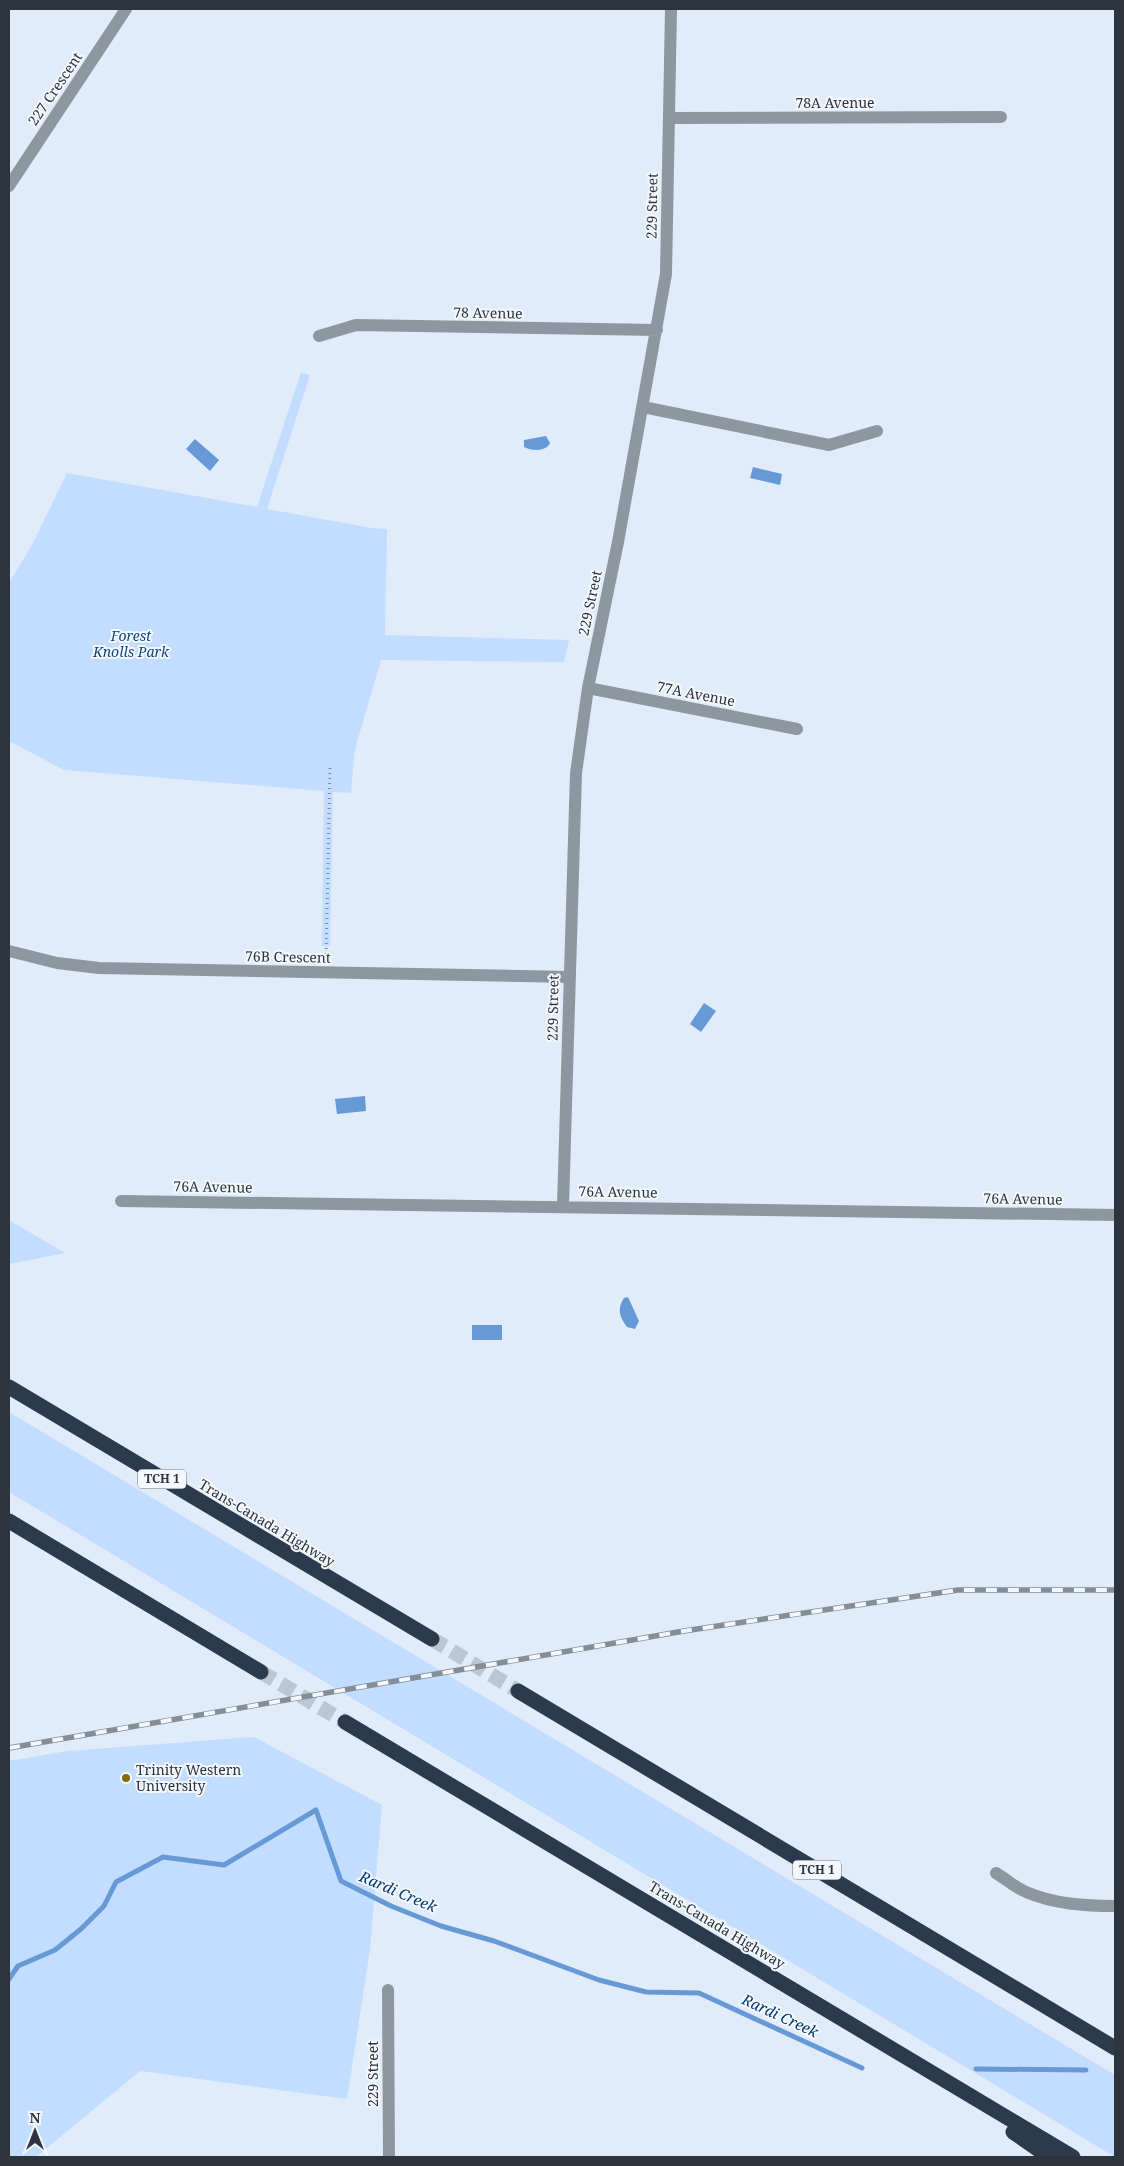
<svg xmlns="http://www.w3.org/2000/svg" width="1124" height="2166" viewBox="0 0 1124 2166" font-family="'Noto Serif',serif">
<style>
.green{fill:#c2ddff}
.water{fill:#6799d6}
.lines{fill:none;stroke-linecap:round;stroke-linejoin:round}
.stream{stroke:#6799d6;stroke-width:5}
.highway-tunnel{stroke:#bcc7d4;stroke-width:15;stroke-dasharray:15 8;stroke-linecap:butt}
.path{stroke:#828b97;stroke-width:3;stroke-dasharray:1 4;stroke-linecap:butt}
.minor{stroke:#8e96a0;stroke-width:12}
.highway{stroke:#2b3a4d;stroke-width:15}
.rail-casing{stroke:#848d98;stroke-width:5.5}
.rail{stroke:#f4f8fd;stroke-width:4;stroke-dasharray:11;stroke-linecap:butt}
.poi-dot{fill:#816e0a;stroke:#f4f8fd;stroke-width:2}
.labels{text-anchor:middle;stroke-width:4;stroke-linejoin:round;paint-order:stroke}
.shield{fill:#f4f8fd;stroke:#696f77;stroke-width:1}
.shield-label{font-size:12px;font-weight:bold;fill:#2d343d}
.street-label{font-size:14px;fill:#2d343d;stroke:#f4f8fd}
.park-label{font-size:14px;font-style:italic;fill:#10447c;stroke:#f4f8fd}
.poi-label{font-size:14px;fill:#2d343d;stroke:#f4f8fd;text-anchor:start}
.water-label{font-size:15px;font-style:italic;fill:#033a71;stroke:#f4f8fd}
</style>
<rect width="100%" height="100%" fill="#e0ecfa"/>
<path class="green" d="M301 372 310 375 267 509 372 528 387 529 385 635 569 640 564 662 381 660 355 749 351 793 333 792 330 946H322L324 791 64 770 9 741V583L32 545 67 473 257 507Z
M9 1220 65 1253 9 1264Z
M9 1412 1115 2075V2157L9 1492Z
M254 1737 382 1805 370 1950 347 2099 140 2071 36 2157H9V1761L67 1751Z"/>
<path class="water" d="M546 436 550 443C546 452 532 451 524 447V440Z
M195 439 219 460 210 471 186 449Z
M753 467 782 474 780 485 750 478Z
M704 1003 716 1011 701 1032 690 1024Z
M365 1096 366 1111 337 1114 335 1099Z
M628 1297 639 1321 635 1329 627 1327C619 1316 617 1309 624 1298Z
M472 1325H502V1340H472Z"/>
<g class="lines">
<path class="stream" d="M9 1979 18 1966 55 1950 81 1929 104 1906 116 1882 163 1857 224 1865 316 1810 341 1881 391 1906 441 1926 494 1941 599 1980 646 1992 699 1993 862 2068
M976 2069 1086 2070"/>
<path class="highway-tunnel" d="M432 1639 518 1691
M261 1672 345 1722"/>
<path class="path" d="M326 959 330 766"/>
<path class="minor" d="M669 118 1001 117
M9 186 126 9
M319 336 356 325 657 330
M643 407 829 445 877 431
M588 688 797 729
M9 951 57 963 99 968 569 977
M121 1201 1115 1215
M563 1206 576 773 588 688 618 542 666 274 671 9
M996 1873C1006 1879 1016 1888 1026 1892 1054 1904 1085 1906 1115 1906
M388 1990 389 2157"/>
<path class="highway" d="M9 1387 432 1639
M9 1521 261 1672
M518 1691 1115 2048
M345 1722 1073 2157
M1013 2132 1049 2157"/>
<g class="rail-casing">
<path id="rail" d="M9 1748 684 1631 958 1590H1115"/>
</g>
<use href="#rail" class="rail"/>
</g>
<circle class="poi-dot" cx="126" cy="1778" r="5"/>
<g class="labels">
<g class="shield">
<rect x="138" y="1469.5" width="48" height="19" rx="4"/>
<rect x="793" y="1860.5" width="48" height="19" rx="4"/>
</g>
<g class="shield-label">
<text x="162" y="1483">TCH 1</text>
<text x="817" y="1874">TCH 1</text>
</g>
<g class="street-label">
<text transform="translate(55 89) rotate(-56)" y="5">227 Crescent</text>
<text x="835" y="108">78A Avenue</text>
<text transform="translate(652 206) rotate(-89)" y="5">229 Street</text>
<text transform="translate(488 313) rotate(1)" y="5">78 Avenue</text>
<text transform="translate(590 603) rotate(-78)" y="5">229 Street</text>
<text transform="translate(696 694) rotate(11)" y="5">77A Avenue</text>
<text transform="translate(288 957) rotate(1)" y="5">76B Crescent</text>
<text transform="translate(553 1008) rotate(-89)" y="5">229 Street</text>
<text transform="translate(213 1187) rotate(1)" y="5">76A Avenue</text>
<text transform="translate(618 1192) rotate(1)" y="5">76A Avenue</text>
<text transform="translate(1023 1199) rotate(1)" y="5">76A Avenue</text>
<text transform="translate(267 1523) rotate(31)" y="5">Trans-Canada Highway</text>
<text transform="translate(717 1925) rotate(31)" y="5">Trans-Canada Highway</text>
<text transform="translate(373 2074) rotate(-90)" y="5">229 Street</text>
</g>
<g class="park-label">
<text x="131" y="641">Forest<tspan x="131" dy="16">Knolls Park</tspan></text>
</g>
<g class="poi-label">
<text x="136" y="1775">Trinity Western<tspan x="136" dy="16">University</tspan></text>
</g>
<g class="water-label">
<text transform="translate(398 1892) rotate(23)" y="5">Rardi Creek</text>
<text transform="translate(780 2016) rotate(25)" y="5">Rardi Creek</text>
</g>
</g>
<rect width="1124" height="2166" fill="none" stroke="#2d343d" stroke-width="20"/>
<g transform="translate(35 2131)" stroke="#f4f8fd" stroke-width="4" paint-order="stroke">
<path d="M0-4L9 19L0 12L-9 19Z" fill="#2d343d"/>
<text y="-8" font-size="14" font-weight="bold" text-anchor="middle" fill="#2d343d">N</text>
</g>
</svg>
